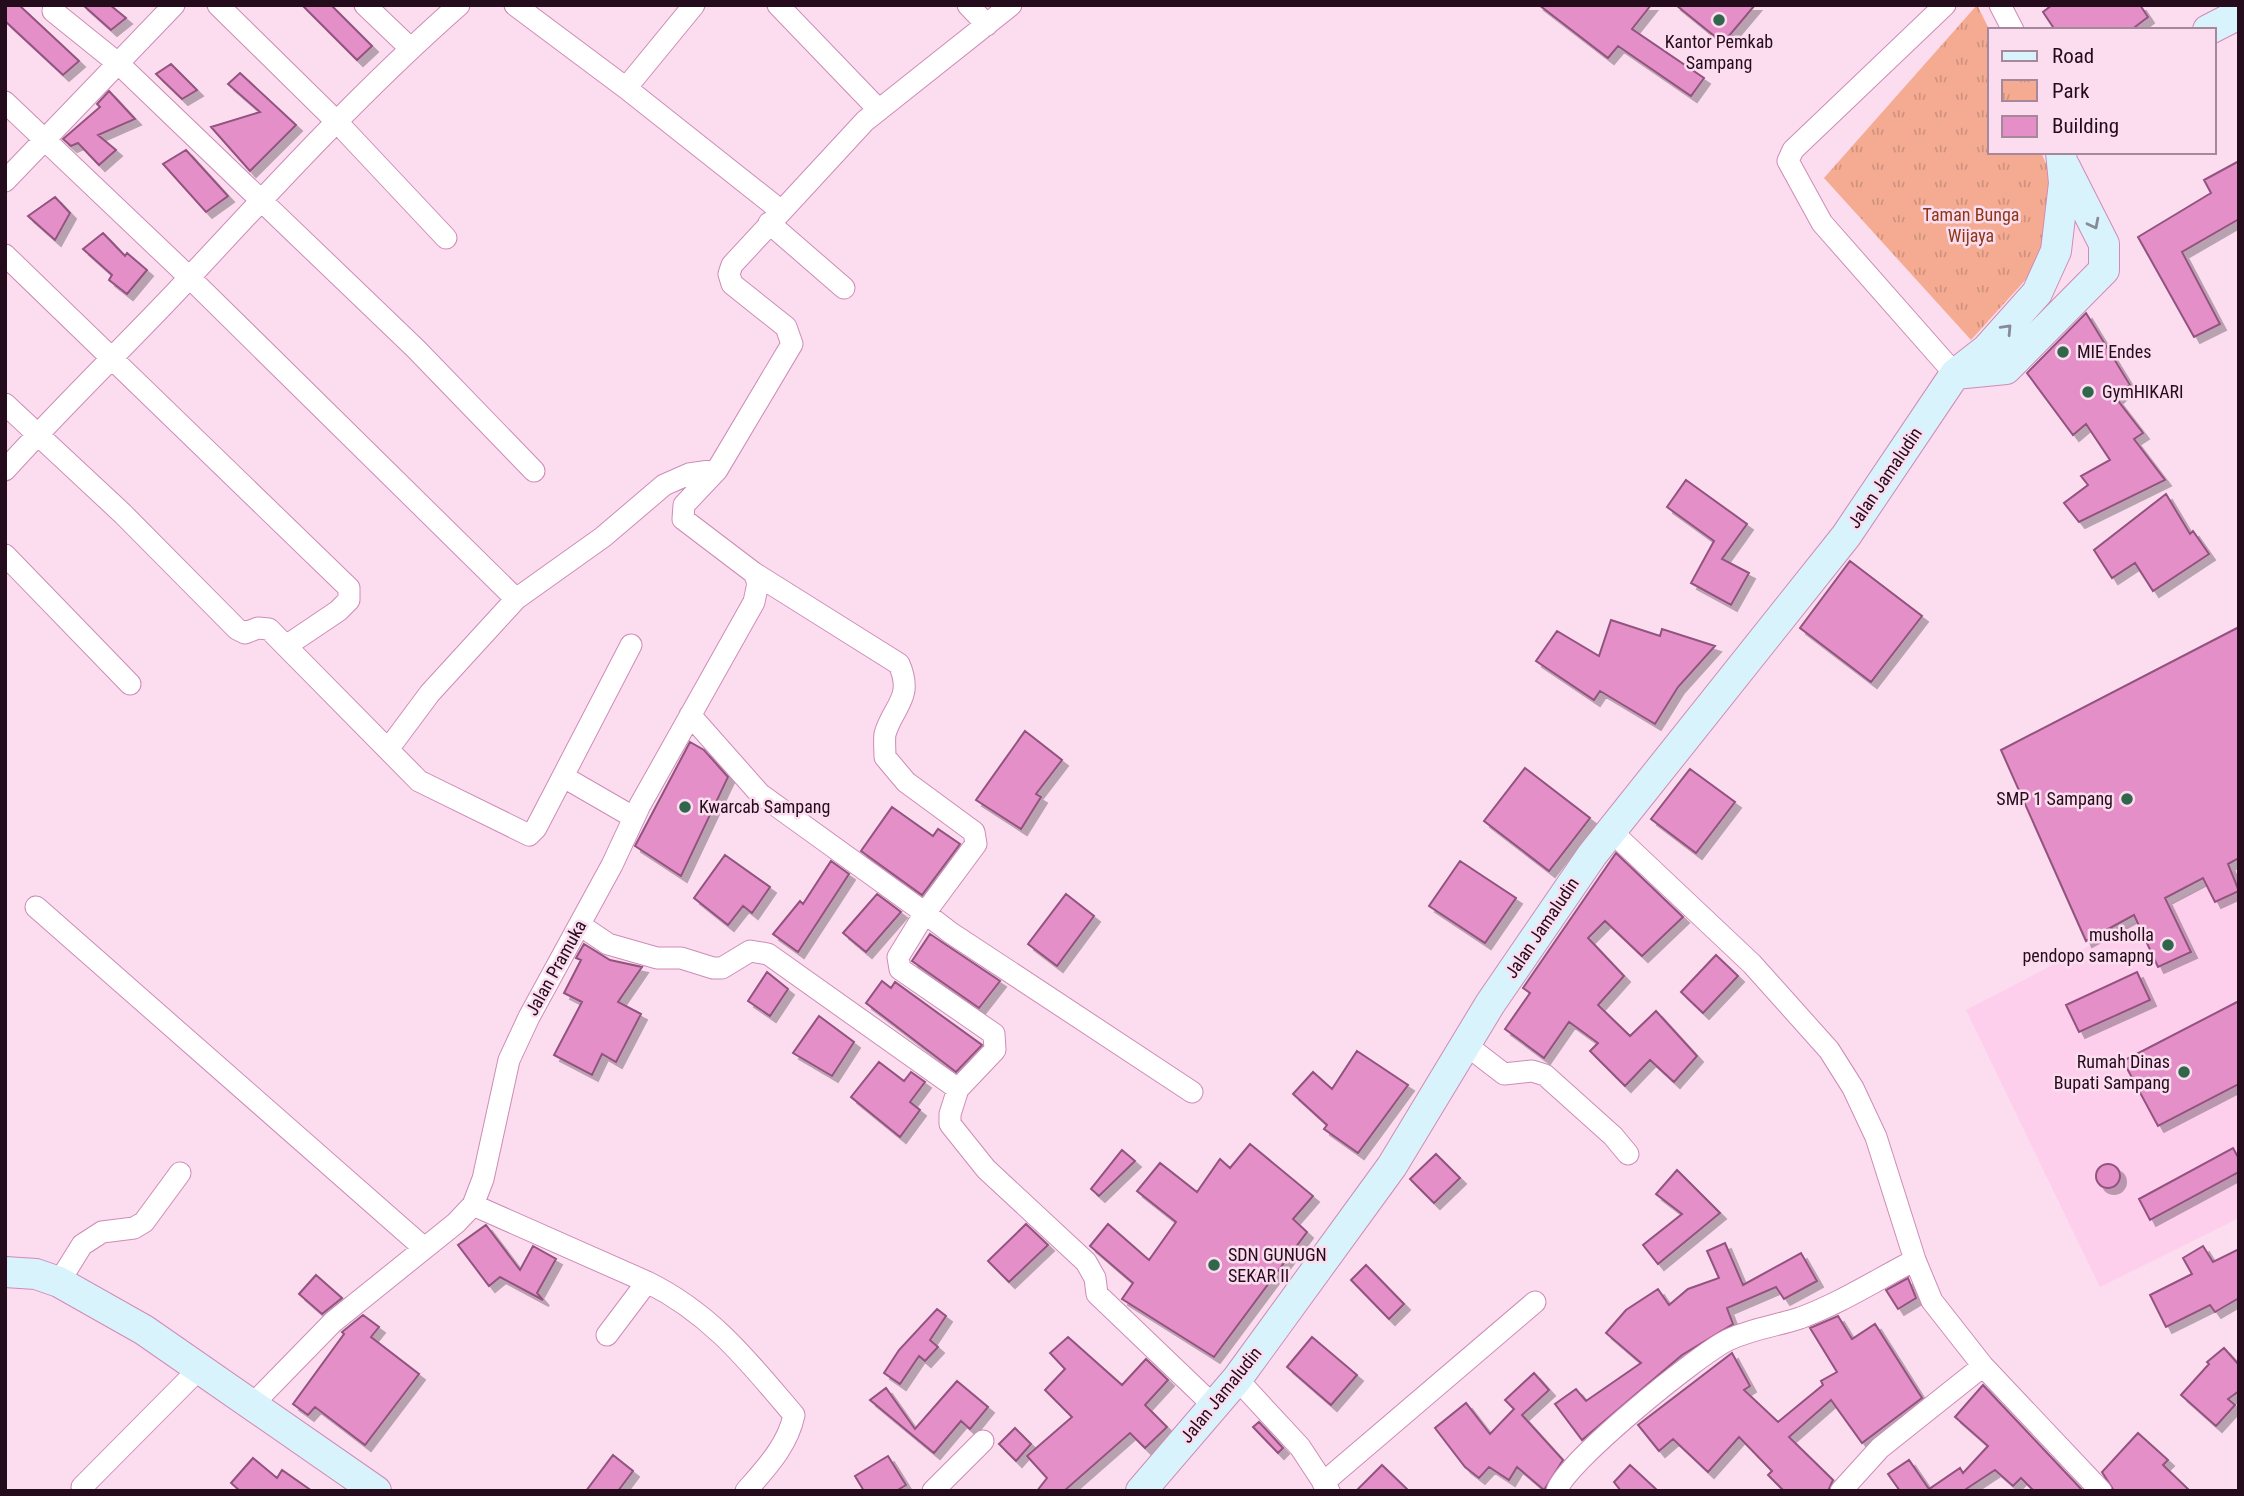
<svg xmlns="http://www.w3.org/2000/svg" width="2244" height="1496" viewBox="0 0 2244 1496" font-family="'Roboto Condensed',sans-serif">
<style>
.built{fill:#feceed;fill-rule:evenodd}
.park{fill:url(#park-tufts)}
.building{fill:#e58fc8;stroke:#92537e;stroke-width:2;filter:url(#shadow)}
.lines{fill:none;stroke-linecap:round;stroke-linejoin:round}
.street-casing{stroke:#cf8bb8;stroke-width:23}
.secondary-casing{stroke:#cf8bb8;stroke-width:32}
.street{stroke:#fff;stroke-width:21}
.secondary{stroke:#d8f3fb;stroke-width:30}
.oneway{stroke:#878b97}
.poi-dot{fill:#31664c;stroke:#fbddef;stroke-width:2.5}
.labels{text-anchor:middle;stroke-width:5;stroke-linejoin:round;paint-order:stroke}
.poi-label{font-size:18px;fill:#250c1d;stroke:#fbddef;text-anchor:start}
.park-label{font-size:18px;fill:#8c3715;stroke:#fbddef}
.street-label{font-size:18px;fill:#250c1d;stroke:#fbddef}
</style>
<defs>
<pattern id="park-tufts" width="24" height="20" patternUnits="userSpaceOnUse" patternTransform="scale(1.75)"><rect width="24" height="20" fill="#f4ab92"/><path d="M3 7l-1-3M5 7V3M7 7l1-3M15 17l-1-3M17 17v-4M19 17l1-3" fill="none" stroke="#d1927d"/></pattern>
<filter id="shadow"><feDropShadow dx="6" dy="6" stdDeviation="0" flood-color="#0004"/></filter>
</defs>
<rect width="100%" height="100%" fill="#fbddef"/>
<path class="built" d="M2239 868V888L2233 876 2208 888 2215 902 2239 891V1001L2124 1061 2158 1126 2239 1084V1159L2233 1148 2139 1199 2151 1220 2239 1172V1218L2100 1287 1966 1010ZM2137 972 2150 1000 2079 1032 2067 1005Z"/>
<path class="park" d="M1977 5 1990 31V152H2041L2056 188 2049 254 1971 340 1824 178Z"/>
<path class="building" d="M5 5H19L79 61 63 75 5 21Z
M83 5H110L126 18 111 30Z
M302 5H331L372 46 357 60Z
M1539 5H1651L1632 29 1704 78 1691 96 1618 46 1608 58Z
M1676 5H1755L1723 43Z
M2052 5H2140L2148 17 2131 30H2055L2043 12Z
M171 64 197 90 182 99 156 74Z
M240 73 296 125 250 171 211 127 260 112 228 84Z
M109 91 135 119 98 135 116 150 99 165 78 143 71 146 63 139 100 107 97 104Z
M186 150 228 196 206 212 163 164Z
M2239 161V219L2182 252 2220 324 2194 337 2138 237 2211 193 2204 180Z
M55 197 70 213 55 240 28 216Z
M103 233 125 256 127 253 147 270 127 294 109 280 112 275 83 249Z
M2086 313 2130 385 2116 398 2143 433 2134 439 2165 480 2079 522 2064 503 2088 485 2081 476 2110 460 2086 424 2073 435 2027 373Z
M1686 480 1747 524 1722 559 1749 573 1731 605 1691 583 1714 541 1667 507Z
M2166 494 2190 534 2193 531 2209 554 2153 591 2135 563 2112 578 2094 550Z
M1850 561 1922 616 1871 682 1800 628Z
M1611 620 1660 636 1662 629 1715 646 1678 687 1655 724 1600 691 1594 700 1536 661 1557 631 1599 656Z
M2239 627V858L2228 864 2239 891 2215 902 2203 878 2165 898 2191 952 2158 967 2134 915 2086 941 2001 750Z
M1025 731 1062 760 1036 794 1041 797 1021 829 976 800Z
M690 742 704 750 728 777 681 876 635 846Z
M1525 768 1590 818 1549 871 1484 821Z
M1690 769 1735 802 1696 853 1651 819Z
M892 807 933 836 938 829 960 844 922 895 861 851Z
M1616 853 1683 917 1642 956 1605 921 1588 938 1624 976 1598 1005 1630 1036 1656 1011 1697 1056 1674 1082 1650 1060 1625 1086 1590 1051 1598 1043 1569 1022 1544 1058 1505 1029 1530 993 1523 988Z
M725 855 770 887 752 913 743 906 728 925 694 898Z
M831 861 849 874 798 952 773 934 800 901 803 904Z
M1460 861 1516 898 1485 943 1429 906Z
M877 894 901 912 866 952 843 933Z
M1066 894 1094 916 1057 966 1028 944Z
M930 934 1000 981 979 1008 912 961Z
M584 944 610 960 642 967 618 1002 641 1014 616 1062 602 1054 592 1075 554 1055 582 1002 564 993 581 960 576 958Z
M1716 955 1738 976 1703 1013 1681 992Z
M767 972 788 989 770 1016 748 1001Z
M2137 972 2150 1000 2079 1032 2066 1005Z
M882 981 891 988 895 982 982 1045 956 1072 866 1003Z
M2239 1001V1084L2158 1126 2123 1061Z
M819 1016 854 1042 832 1076 793 1053Z
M1357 1051 1408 1085 1358 1153 1324 1129 1327 1125 1293 1094 1313 1072 1332 1089Z
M879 1062 904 1081 911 1072 925 1082 910 1102 920 1110 900 1137 851 1097Z
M1250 1144 1313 1196 1293 1219 1307 1232 1214 1357 1122 1299 1133 1283 1090 1246 1108 1224 1149 1260 1176 1222 1137 1191 1160 1163 1197 1192 1220 1159 1230 1168Z
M2233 1148 2239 1159V1172L2150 1220 2139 1199Z
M1122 1150 1135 1161 1099 1196 1091 1189Z
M1436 1154 1460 1178 1434 1203 1410 1179Z
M2096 1176a12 12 0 1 1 24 0a12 12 0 1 1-24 0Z
M1677 1170 1720 1213 1658 1264 1643 1245 1682 1214 1656 1194Z
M1026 1224 1048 1245 1009 1282 988 1261Z
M486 1225 520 1270 533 1246 556 1259 537 1293 543 1300 500 1277 489 1286 458 1245Z
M1725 1243 1743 1285 1801 1253 1817 1281 1784 1299 1776 1287 1727 1308 1733 1324 1682 1355 1582 1440 1555 1404 1576 1389 1586 1401 1641 1363 1606 1333 1626 1310 1658 1289 1669 1305 1688 1289 1719 1278 1707 1251Z
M2203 1246 2213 1262 2239 1249V1298L2215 1312 2210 1305 2166 1327 2150 1295 2192 1274 2183 1258Z
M1366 1265 1404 1304 1389 1319 1351 1280Z
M316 1275 342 1298 322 1314 299 1294Z
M1908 1278 1916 1298 1898 1309 1886 1290Z
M937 1309 946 1316 930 1340 938 1347 925 1361 919 1356 900 1384 884 1373 899 1350Z
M363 1315 379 1327 371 1337 419 1374 365 1445 315 1407 308 1415 293 1404 344 1334 342 1332Z
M1838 1316 1852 1339 1875 1324 1922 1398 1862 1443 1831 1400 1789 1437 1833 1480 1828 1491H1784L1768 1475 1772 1471 1739 1437 1708 1472 1673 1439 1659 1451 1638 1425 1732 1353 1750 1386 1744 1390 1778 1422 1823 1385 1821 1381 1837 1372 1810 1328Z
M1068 1337 1122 1385 1146 1359 1168 1380 1145 1405 1167 1427 1145 1448 1130 1433 1064 1491H1037L1047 1478 1027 1456 1072 1417 1045 1390 1065 1369 1050 1353Z
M1312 1337 1357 1375 1331 1405 1287 1367Z
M2224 1348 2239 1365V1391L2228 1399 2235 1405 2216 1426 2181 1395 2209 1364 2207 1362Z
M1534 1373 1549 1390 1522 1415 1563 1460 1544 1490 1517 1467 1509 1480 1489 1467 1479 1478 1465 1467 1435 1428 1466 1403 1490 1434 1514 1409 1505 1400Z
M957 1381 988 1407 970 1429 961 1421 934 1453 870 1400 886 1388 915 1429Z
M1983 1385 1998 1401 2083 1491H2034L2021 1478 2013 1486 1995 1470 1963 1491H1900L1888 1474 1909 1460 1929 1489 1960 1468 1963 1473 1988 1446 1955 1417Z
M1259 1422 1283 1448 1278 1453 1253 1427Z
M1015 1428 1031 1444 1016 1461 999 1444Z
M2138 1433 2168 1460 2163 1465 2190 1491H2114L2102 1472Z
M613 1455 633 1471 618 1491H586Z
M888 1456 906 1485 896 1491H864L855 1476Z
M253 1458 277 1478 282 1470 312 1491H240L231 1483Z
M1382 1465 1409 1491H1356Z
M1630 1465 1658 1491H1621L1614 1482Z"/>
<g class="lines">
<g class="street-casing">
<path id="street" d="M218 5 337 122 446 238
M365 5 410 48
M515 5 626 88 780 210
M778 5 879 110
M968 5 987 25
M1945 5 1793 150 1788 161 1822 223 1955 374
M2000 5 2013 30
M53 11 120 65 416 349 534 471
M626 88 694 5
M5 102 189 277 516 599
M5 181 174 5
M769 223 844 288
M5 255 349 588V600L338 611 286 646
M5 404 123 514 237 629 245 633 258 628 269 629 419 781 529 835 536 828 561 780H569L633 817
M5 470C60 409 119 352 175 293 267 194 358 94 459 5
M5 555 130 684
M754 573 899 664C914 698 893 706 885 734 884 741 885 750 885 757L906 782 974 832 976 844 925 913 951 933 1192 1092
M690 715 760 794 925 913 898 957 900 969 994 1034 995 1050 958 1089 950 1114V1124L986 1169 1086 1262 1095 1278 1097 1294 1214 1406
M389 748 430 693 516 599 603 537 664 485 689 474 717 470
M561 780 631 645
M1611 831 1752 964 1829 1050 1853 1088 1876 1137 1915 1260 1932 1301 1983 1366 2101 1491
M36 907 424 1248
M580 925 608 944 657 958H681L713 968H722L750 951 768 954 958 1089
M1465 1044 1504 1074 1532 1071 1545 1075 1613 1136 1628 1154
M473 1205 647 1282 607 1335
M59 1282 82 1245 102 1232 134 1228 144 1222 180 1173
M647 1282C712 1314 749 1362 794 1415 788 1445 766 1468 746 1491
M1237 1379 1300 1447 1329 1491
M253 1404 333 1322 456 1223 473 1205 483 1179 509 1060 529 1017 612 865 640 805 754 602 758 583 754 573 683 519 684 505 717 470 792 344 786 327 732 284 729 274 732 265 865 121 1011 5
M1323 1483 1535 1302
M82 1487 200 1368
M933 1491 983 1441
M1557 1491C1563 1464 1699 1354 1728 1340 1751 1329 1776 1326 1800 1318 1839 1304 1878 1279 1915 1260
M1841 1491 1880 1448 1983 1366"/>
</g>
<g class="secondary-casing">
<path id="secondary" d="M2208 30 2239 14
M1955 374 2006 369 2104 270V244L2065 167
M5 1272 36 1274 59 1282 144 1330 376 1491
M1141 1491 1237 1379 1392 1166 1490 1004 1592 855 1846 536 1955 374 1987 349 2037 293 2056 251 2064 183 2061 152"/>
</g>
<use href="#street" class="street"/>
<use href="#secondary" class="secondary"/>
</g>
<defs><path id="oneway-chevron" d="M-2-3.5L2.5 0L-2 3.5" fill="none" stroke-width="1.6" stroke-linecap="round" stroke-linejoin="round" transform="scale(1.75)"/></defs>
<g class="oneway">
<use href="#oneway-chevron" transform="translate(2094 224) rotate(63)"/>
<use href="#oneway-chevron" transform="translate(2007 329) rotate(-47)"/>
</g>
<g class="poi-dot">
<circle cx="1719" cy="20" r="7"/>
<circle cx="2063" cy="352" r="7"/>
<circle cx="2088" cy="392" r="7"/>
<circle cx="2127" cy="799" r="7"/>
<circle cx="685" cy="807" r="7"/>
<circle cx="2168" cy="945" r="7"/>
<circle cx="2184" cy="1072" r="7"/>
<circle cx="1214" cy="1265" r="7"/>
</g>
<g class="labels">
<g class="poi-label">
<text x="1719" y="48" text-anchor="middle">Kantor Pemkab<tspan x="1719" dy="21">Sampang</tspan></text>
<text x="2077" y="358">MIE Endes</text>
<text x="2102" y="398">GymHIKARI</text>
<text x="2113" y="805" text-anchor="end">SMP 1 Sampang</text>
<text x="699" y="813">Kwarcab Sampang</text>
<text x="2154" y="941" text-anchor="end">musholla<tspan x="2154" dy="21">pendopo samapng</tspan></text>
<text x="2170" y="1068" text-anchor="end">Rumah Dinas<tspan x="2170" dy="21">Bupati Sampang</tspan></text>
<text x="1228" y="1261">SDN GUNUGN<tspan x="1228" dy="21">SEKAR II</tspan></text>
</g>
<g class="park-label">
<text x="1971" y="221">Taman Bunga<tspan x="1971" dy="21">Wijaya</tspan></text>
</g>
<g class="street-label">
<text transform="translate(1885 478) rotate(-56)" y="6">Jalan Jamaludin</text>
<text transform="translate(1542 928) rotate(-56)" y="6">Jalan Jamaludin</text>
<text transform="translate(556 968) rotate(-61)" y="6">Jalan Pramuka</text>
<text transform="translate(1221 1395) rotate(-51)" y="6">Jalan Jamaludin</text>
</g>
</g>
<rect width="2244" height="1496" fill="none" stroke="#250c1d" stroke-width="14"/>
<rect x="1988" y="28" width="228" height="126" fill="#fbddef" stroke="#a5899b" stroke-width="2"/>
<rect x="2002" y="51" width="35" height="10" fill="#d8f3fb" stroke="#a5899b" stroke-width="2"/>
<text x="2052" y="63" font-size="21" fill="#250c1d">Road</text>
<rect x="2002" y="80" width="35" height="21" fill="url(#park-tufts)" stroke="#a5899b" stroke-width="2"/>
<text x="2052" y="98" font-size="21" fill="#250c1d">Park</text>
<rect x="2002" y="116" width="35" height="21" fill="#e58fc8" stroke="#a5899b" stroke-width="2"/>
<text x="2052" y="133" font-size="21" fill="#250c1d">Building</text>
</svg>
